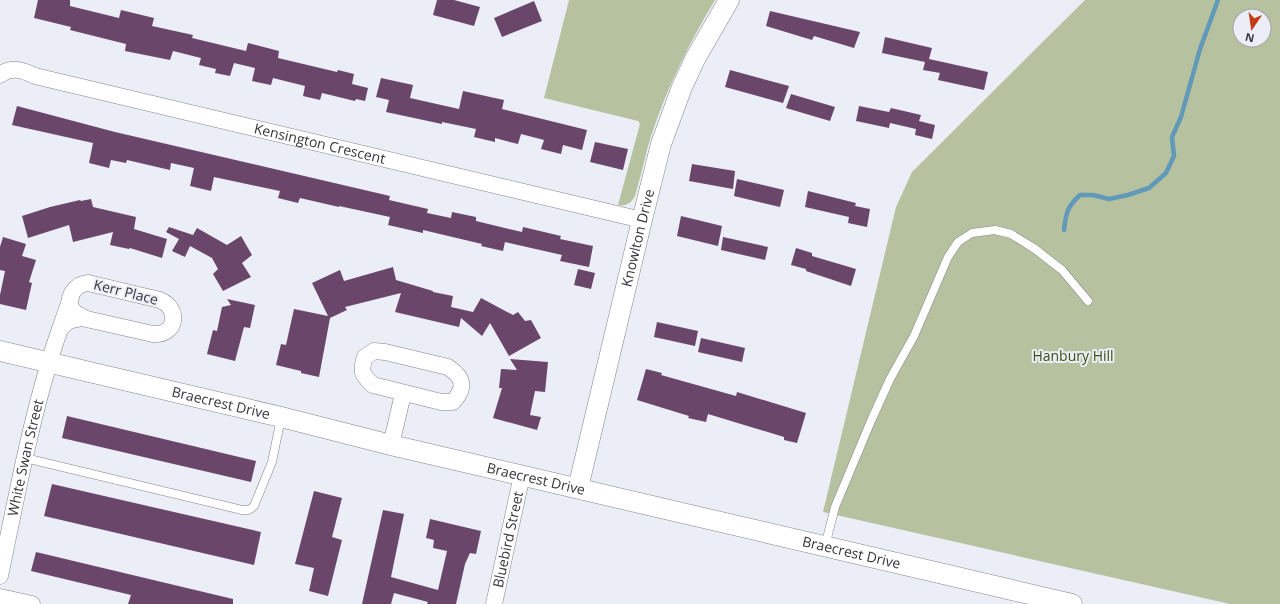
<svg xmlns="http://www.w3.org/2000/svg" width="1280" height="604" viewBox="0 0 1280 604" font-family="'Open Sans',sans-serif">
<style>
.green{fill:#b6c29f;fill-rule:evenodd}
.lines{fill:none;stroke-linecap:round;stroke-linejoin:round}
.stream{stroke:#6199b8;stroke-width:4.5}
.building{fill:#6b466b}
.service-casing{stroke:#81848b;stroke-width:9}
.minor-casing{stroke:#81848b;stroke-width:17}
.tertiary-casing{stroke:#81848b;stroke-width:21}
.service{stroke:#fff;stroke-width:8}
.minor{stroke:#fff;stroke-width:16}
.tertiary{stroke:#fff;stroke-width:20}
.labels{text-anchor:middle;stroke-width:4;stroke-linejoin:round;paint-order:stroke}
.street-label{font-size:14px;fill:#353639;stroke:#ebeef7}
.park-label{font-size:14px;fill:#3e4d13;stroke:#ebeef7}
</style>
<rect width="100%" height="100%" fill="#ebeef7"/>
<path class="green" d="M569 0H715C689 43 667 88 651 136 645 156 641 176 635 196 632 202 626 207 618 205L640 124 638 121 544 98Z
M1085 0H1280V604H1230L823 512 896 207 912 172ZM1240 16H1264V40H1240Z"/>
<g class="lines">
<path class="stream" d="M1064 230C1066 213 1067 207 1080 195H1093L1109 199 1128 195 1149 188 1166 173 1174 156 1172 137 1181 117 1200 49 1218 0"/>
</g>
<path class="building" d="M38 0H70V6L119 18 121 10 154 18 152 26 193 35 192 38 246 51 248 43 279 51 278 58 337 72 338 70 354 74 352 84 368 88 365 101 356 99 355 101 322 93 320 100 303 96 305 86 273 78 271 85 252 81 255 68 234 63 230 76 215 73 216 69 199 65 201 58 173 51 170 60 125 51 126 44 70 30 71 27 34 18Z
M437 0H454L480 7 474 26 433 15Z
M534 1 542 21 502 37 494 18Z
M770 11 860 32 854 48 814 36 812 40 766 26Z
M885 37 932 48 929 59 988 72 984 90 938 80 940 73 923 70 925 62 882 53Z
M730 70 789 86 783 103 725 87Z
M381 78 413 85 410 98 459 109 463 91 504 100 502 109 587 130 582 150 563 145 561 154 541 149 544 140 521 134 518 144 495 138V142L474 137 476 129 442 122V124L386 112 389 100 376 97Z
M791 94 835 107 830 121 786 108Z
M17 106 115 132 390 196 389 200 428 209 427 213 451 218 452 212 476 217V221L522 232 523 227 561 236 560 239 593 246 589 267 560 261 562 255 505 242 503 251 481 246 482 244 423 230V233L388 225 390 217 339 206V207L300 198 298 203 278 198 280 191 214 177 211 191 190 186 194 168 171 163 170 170 127 160 126 163 111 160 109 168 89 163 93 143 12 125Z
M859 106 889 112 891 108 921 115 919 121 935 125 932 139 915 135 916 129 890 123 889 128 856 121Z
M595 142 628 149 623 170 590 162Z
M692 164 735 171 733 189 689 181Z
M737 179 784 190 780 207 734 196Z
M808 191 856 203 855 206 870 209 867 227 848 223 849 217 805 207Z
M91 199 93 207 136 217 134 229 167 239 162 258 130 248 129 249 110 245 113 232 73 242 69 225 28 238 22 216 50 207 80 200 81 201Z
M681 216 722 226 718 246 677 236Z
M169 227 193 235 197 228 227 245 241 236 252 255 242 263 251 277 223 291 213 274 218 269 212 258 190 246 185 257 172 251 179 239 166 232Z
M3 237 26 244 22 256 36 260 29 282 32 283 26 310 0 304V295L5 271 0 270V247Z
M723 237 768 247 765 260 721 250Z
M796 248 812 253V256L856 269 851 286 806 271V269L791 265Z
M393 267 396 280 433 291V292L453 296 451 307 473 312 481 298 513 315 518 312 525 321 531 320 541 338 509 356 490 323 482 336 461 318 459 327 395 312 401 293 345 307 347 310 330 318 319 377 301 373V371L276 365 281 344 286 345 294 309 328 316 312 283 340 270 344 281Z
M578 269 595 273 591 289 574 285Z
M227 299 255 305 250 328 244 327 235 361 207 354 213 330 217 331 222 307 231 305Z
M657 322 698 331 695 346 654 337Z
M701 338 745 348 742 362 698 352Z
M510 359 548 362 545 392 535 391 530 415 541 417 537 430 493 418 502 388H499L501 369 517 370Z
M646 369 662 373 661 375 736 396 737 392 806 413 797 443 784 440V437L708 414 706 422 688 418 689 416 637 400Z
M67 416 256 461 251 482 62 438Z
M52 484 261 532 254 565 44 516Z
M314 491 342 498 332 537 342 540 328 596 309 591 314 568 295 564Z
M383 510 404 514 391 577 438 590 447 551 433 548 434 540 426 538 430 519 481 531 476 554 470 553 465 564 456 604H427L428 602 394 593 391 604H362Z
M36 552 233 599V604H128L131 595 31 571Z"/>
<g class="lines">
<g class="service-casing">
<path id="service" d="M25 458 242 510H249L254 506 272 462 281 418
M825 546 835 507 871 421 890 379 914 336 948 257 958 242 972 233 995 230 1011 234 1035 249 1062 270 1088 301"/>
</g>
<g class="minor-casing">
<g id="minor">
<path id="s1" d="M0 75C11 66 23 70 35 76L642 220"/>
<path d="M60 329 68 321 82 318 153 334C176 336 181 309 160 300L88 283C76 284 65 297 72 309 75 314 81 316 85 318"/>
<path d="M374 351 385 352 448 367C464 378 466 387 453 402H441L373 385C362 375 360 371 365 357Z"/>
<path d="M391 445 403 394"/>
<path id="s2" d="M0 576C15 505 28 433 49 363 55 341 64 319 71 297"/>
<path d="M0 597 32 604"/>
<path id="s3" d="M494 604 522 475"/>
</g>
</g>
<g class="tertiary-casing">
<g id="tertiary">
<path id="s4" d="M0 351 281 417 391 445 1072 604"/>
<path id="s5" d="M578 488 642 220 661 144 682 87 695 59 729 0"/>
</g>
</g>
<use href="#service" class="service"/>
<use href="#minor" class="minor"/>
<use href="#tertiary" class="tertiary"/>
</g>
<g class="labels">
<g class="street-label">
<text dy="5" stroke="none"><textPath href="#s1" startOffset="330">Kensington Crescent</textPath></text>
<text dy="5" stroke="none"><textPath href="#s5" startOffset="257">Knowlton Drive</textPath></text>
<text transform="translate(126 292) rotate(14)" y="5">Kerr Place</text>
<text dy="5" stroke="none"><textPath href="#s4" startOffset="227">Braecrest Drive</textPath></text>
<text dy="5" stroke="none"><textPath href="#s2" startOffset="121">White Swan Street</textPath></text>
<text dy="5" stroke="none"><textPath href="#s4" startOffset="551">Braecrest Drive</textPath></text>
<text dy="5" stroke="none"><textPath href="#s3" startOffset="66">Bluebird Street</textPath></text>
<text dy="5" stroke="none"><textPath href="#s4" startOffset="875">Braecrest Drive</textPath></text>
</g>
<g class="park-label">
<text x="1073" y="361">Hanbury Hill</text>
</g>
</g>
<g transform="translate(1252 28) rotate(193)"><circle r="19" fill="#ebeef7" stroke="#a2a4ab"/>
<path d="M0-3L7 15L0 10L-7 15Z" fill="#c53b16"/>
<text y="-6" font-size="11" font-weight="bold" text-anchor="middle" fill="#353639">N</text>
</g>
</svg>
